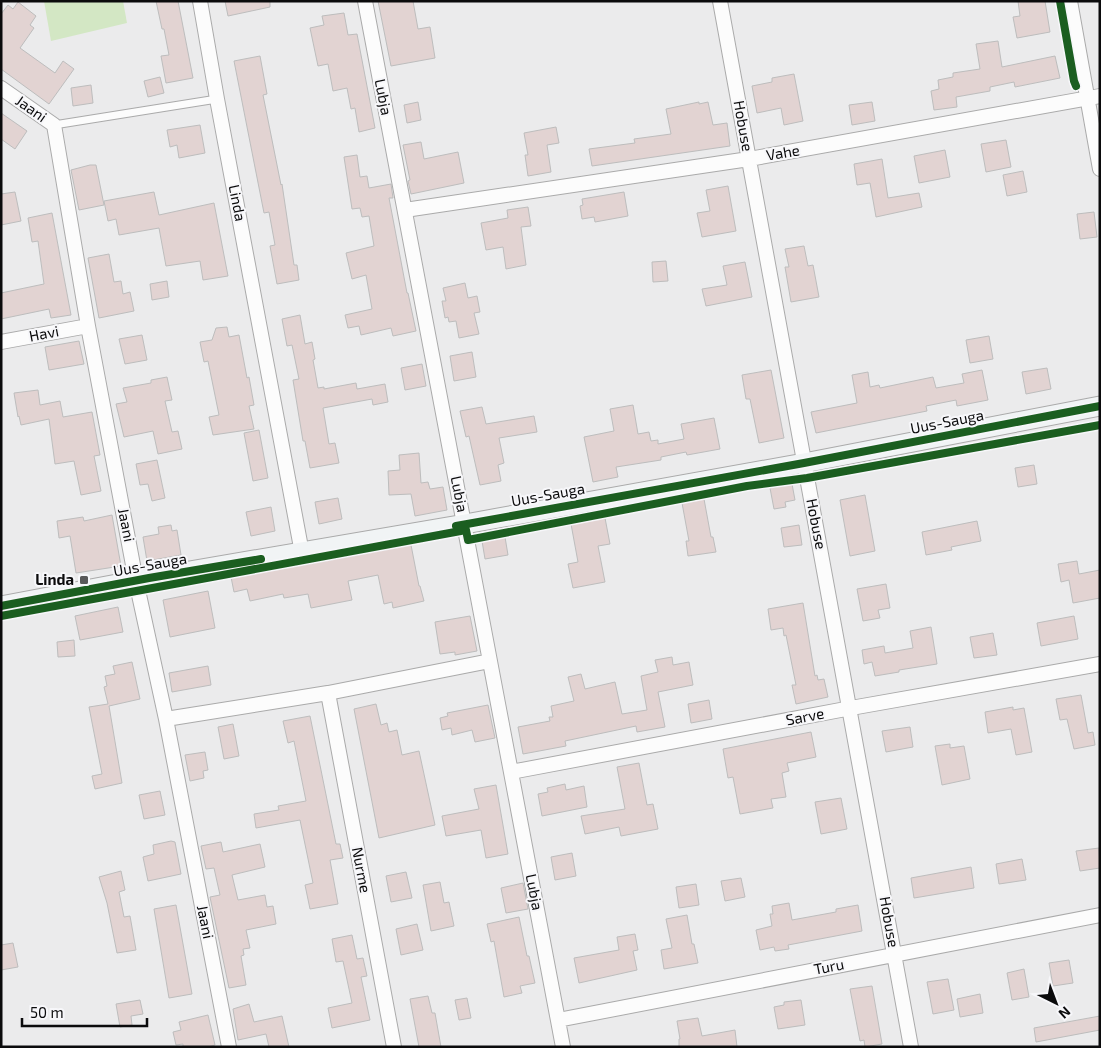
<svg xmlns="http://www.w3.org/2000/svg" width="1101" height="1048" viewBox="0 0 1101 1048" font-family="'Exo 2',sans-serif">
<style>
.green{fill:#d3e7c4}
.building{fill:#e2d3d2;stroke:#bdbdbd}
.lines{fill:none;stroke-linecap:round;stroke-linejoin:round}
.lane-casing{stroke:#aaa;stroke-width:9}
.street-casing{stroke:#aaa;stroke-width:16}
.secondary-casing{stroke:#aaa;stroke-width:21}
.lane{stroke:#fcfcfc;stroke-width:7}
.street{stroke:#fcfcfc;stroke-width:14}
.secondary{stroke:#f1f4f5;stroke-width:19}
.cycleway-casing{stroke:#f7f7fa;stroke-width:11}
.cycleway{stroke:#1b5e20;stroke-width:8}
.poi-dot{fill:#59595a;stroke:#f7f7fa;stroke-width:2}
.labels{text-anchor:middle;stroke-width:4;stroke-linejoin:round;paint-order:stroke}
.street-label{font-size:15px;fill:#0b0b0c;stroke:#f7f7fa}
.poi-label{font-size:15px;font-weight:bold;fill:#0b0b0c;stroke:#f7f7fa;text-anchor:end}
</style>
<rect width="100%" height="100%" fill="#ebebec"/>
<path class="green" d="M44 1H123L127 23 51 41Z"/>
<path class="building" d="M156 1H178L193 78 166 83 161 56 169 55 164 29H162Z
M225 1H270V7L228 16Z
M378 1H413L418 29 430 27 435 58 391 66Z
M1018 1H1045L1050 32 1017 38 1013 17 1020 16Z
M18 2 36 16 30 25 34 28 20 48 55 73 63 61 74 69 49 104 1 69V14L8 5 13 9Z
M344 13 348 35 357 34 375 128 359 132 355 108 351 109 347 88 333 91 328 64 318 66 310 28 324 25 322 16Z
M998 41 1002 67 1055 56 1060 78 1015 87 1014 82 990 87V91L956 97 957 107 934 110 931 91 939 89 938 80 953 77V73L980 69 976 44Z
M260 56 267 94 263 95 281 185 282 184 294 265H297L299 280 277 284 270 246 275 245 269 212 264 213 234 61Z
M794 74 803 121 784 125 781 108 757 113 752 86 772 82V78Z
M160 77 164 93 148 97 144 81Z
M91 85 93 103 73 106 71 88Z
M418 102 421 120 407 123 404 105Z
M699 102V104L708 102 713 125 727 123 730 146 592 166 589 149 635 143 634 139 671 134 666 109Z
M872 102 875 121 852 125 849 105Z
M1 113 27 131 15 149 1 139Z
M200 125 205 153 179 158 177 145 170 147 167 130Z
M556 127 559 143 547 145 551 172 528 176 525 155H528L524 133Z
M1006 140 1011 167 986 172 981 144Z
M421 142 424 159 458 152 464 183 411 194 408 181 410 180 403 145Z
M945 150 950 177 919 183 914 156Z
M357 155 360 177 367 176 369 188 391 184 393 198H389L407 293H408L416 331 393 336 391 328 361 335 359 326 348 328 345 315 372 309 366 275 352 279 346 253 374 246 369 216 362 217 360 208 352 209 344 157Z
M882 159 888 198 919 193 922 207 876 217 870 183 857 185 854 164Z
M90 165H96L104 205 79 210 71 170Z
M1023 171 1027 192 1007 196 1003 175Z
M728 186 736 231 702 237 697 213 710 211 706 190Z
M15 192 21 221 1 225V194Z
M154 192 159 215 214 203 228 276 203 280 200 261 166 266 159 228 119 235 116 219 108 221 104 201Z
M624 192 628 216 595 222 594 217 582 219 580 206 583 205 582 199Z
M528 207 531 226 521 227 526 265 506 269 503 247 486 250 481 223 508 218 507 210Z
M1094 212 1097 237 1080 239 1077 214Z
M52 213 71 315 51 318 49 309 1 319V293L44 284 38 241 32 242 28 218Z
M804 246 808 266 813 265 819 297 791 302 785 267H789L785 249Z
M109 254 114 282 121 281 123 294 130 292 134 311 99 318 88 258Z
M666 261 668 281 653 282 652 262Z
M745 262 752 297 706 306 702 289 727 285 723 266Z
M167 281 169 297 152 300 150 284Z
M465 283 468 298 477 296 480 312 474 313 479 334 459 338 456 321 449 322 448 317 445 318 442 301H446L443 288Z
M300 315 305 344 312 342 315 359 313 360 318 388 324 387V389L356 383 357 389 385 384 388 402 373 405 372 399 323 408 329 444 335 443 339 463 310 468 305 441H303L293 380 299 379 292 345 287 346 282 319Z
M227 327 229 337 239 335 247 378 249 377 254 405 249 406 254 429 213 435 209 417 219 415 208 361 204 362 200 342 212 340 216 328Z
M142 335 147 360 125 364 119 339Z
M989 336 993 359 970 363 966 340Z
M79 341 84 364 49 370 45 347Z
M472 352 476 377 454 381 450 356Z
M422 364 426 386 405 390 401 368Z
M1047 368 1051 389 1026 394 1022 372Z
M771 370 784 438 759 443 750 399H746L742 375Z
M982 370 988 400 957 406 956 400 926 406 927 411 816 433 811 412 857 403 852 375 868 372 870 387 879 385 880 388 933 377 936 388 964 383 962 374Z
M167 377 172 400 165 401 172 432 178 431 182 449 158 454 153 431 124 437 116 404 127 402 123 388 151 383V380Z
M38 390 40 405 60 401 63 417 92 412 100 455 94 456 101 491 81 495 74 461 55 464 49 419 21 425 19 416 18 417 14 393Z
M633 405 638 434 649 432 651 441 658 440V444L684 439 681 424 714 418 720 449 687 455 686 452 661 457V460L616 467 618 477 593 482 584 437 614 431 610 409Z
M482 407 486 424 534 416 537 432 499 438 504 463 498 465 501 481 480 485 469 436 466 437 460 411Z
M259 430 268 478 253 481 244 433Z
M419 453 421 483 428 482 430 489 443 487 447 510 415 516 411 494 389 495 388 471 400 470 399 455Z
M157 460 165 498 152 501 148 484 140 485 136 464Z
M1034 465 1037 484 1018 487 1015 468Z
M792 484 795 500 785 502 786 507 774 509 770 488Z
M865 495 875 551 850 556 840 500Z
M338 498 342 519 319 524 315 502Z
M704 499 711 537H713L716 552 688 556 686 541H689L682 503Z
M271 507 275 531 251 536 246 512Z
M112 515 121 566 76 573 70 536 59 538 57 521 83 517 84 521Z
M605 518 610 544 598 546 605 582 573 588 568 564 578 562 571 524Z
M977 521 981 541 951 547 952 550 926 555 922 532Z
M171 525 172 531 177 530 181 555 147 561 143 537 159 534 158 527Z
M799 525 802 545 784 547 781 528Z
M505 537 508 555 485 559 482 541Z
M411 545 419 586H420L424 601 393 608 392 602 384 604 378 575 348 581 352 600 311 608 308 594 284 598 283 594 250 601 247 589 234 592 231 577 303 564V565Z
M1077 561 1079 574 1100 570V598L1073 603 1069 580 1061 582 1058 564Z
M886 584 890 608 878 610 880 618 863 621 857 589Z
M208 591 215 628 170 637 163 600Z
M803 603 815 676 817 675 818 680 824 679 828 697 796 704 792 685H796L786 635 784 636 783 628 771 630 768 609Z
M118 607 123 632 80 640 75 616Z
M470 616 477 651 455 655V652L440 654 435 622Z
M1074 616 1078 639 1041 646 1037 623Z
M931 627 937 664 899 670V672L875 676 872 662 864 664 862 650 884 646 885 653 913 648 910 631Z
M993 633 997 655 974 658 970 637Z
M74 640 75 656 58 657 57 642Z
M672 657 673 665 689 662 693 685 658 692 665 727 637 732 636 726 565 741 566 746 523 754 518 727 550 721 549 717H553L551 706 574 701 568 677 581 674 585 689 615 682 622 714 647 710 641 676 658 672 655 660Z
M132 662 140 699 109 706 122 783 95 789 92 776 102 774 89 707 108 704 104 687 107 686 105 676 115 674 113 666Z
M208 666 211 685 172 692 169 673Z
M1081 695 1088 733 1093 732 1095 745 1074 749 1067 719 1060 720 1056 699Z
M709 700 712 719 691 723 688 704Z
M376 704 381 725 387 723 389 732 397 730 402 755 419 751 435 825 379 838 354 709Z
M488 705 495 738 475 742 472 730 452 735 451 728 442 730 440 718 448 716 447 713Z
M1013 707V710L1024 708 1032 752 1016 755 1011 729 988 733 985 712Z
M310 716 336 844H340L343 858 330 860 338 904 310 909 305 885 313 883 300 820 256 828 254 814 279 810 278 806 306 801 294 741 288 743 283 721Z
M233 724 239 756 224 759 218 727Z
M910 727 913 747 886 752 882 731Z
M811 732 816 757 787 763 789 771 782 773 786 797 771 799 773 808 740 814 733 777 728 778 723 749Z
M950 744V748L964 746 970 779 942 785 935 746Z
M205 752 208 770 203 771 204 778 190 781 185 755Z
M639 763 647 805 653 804 658 829 621 836 619 827 585 834 581 816 625 809 617 767Z
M565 784 566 790 584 786 587 807 542 816 538 794 548 792 547 788Z
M496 785 508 854 486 858 481 830 446 836 442 816 479 809 474 789Z
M160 791 165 815 144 819 139 795Z
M841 798 847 829 821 834 815 802Z
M171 841 175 842 181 874 148 881 143 857 154 854 153 845Z
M221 842 223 852 260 844 265 867 232 875 238 900 265 895 267 907 273 906 276 924 246 930 250 948 243 949 244 955 241 956 246 985 229 988 210 897 220 895 214 868 206 869 201 846Z
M1099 848 1100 868 1080 871 1076 851Z
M572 853 576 876 555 880 551 857Z
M1022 859 1026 880 999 884 996 864Z
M971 867 974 888 914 898 911 878Z
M121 871 125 890 119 892 124 917 130 916 136 950 117 953 107 903 99 877Z
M406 872 412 898 391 902 386 876Z
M741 878 745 897 725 901 721 881Z
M440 882 444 903 449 902 454 926 431 931 423 885Z
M523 883 528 909 506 913 501 888Z
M696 884 699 905 679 908 676 887Z
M789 903 792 920 836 912V909L858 905 862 931 788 945 789 949 775 951 774 947 760 950 756 930 772 926 770 914H773L772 906Z
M176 905 192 994 169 998 154 909Z
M687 915 692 944H694L698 963 664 969 661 950 672 948 666 919Z
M519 917 527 956H529L535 983 520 986 522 993 504 997 494 941 491 942 487 924Z
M417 924 423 950 401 955 396 929Z
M635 934 638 950 633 951 637 970 579 983 574 958 619 950 617 937Z
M352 935 357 959 363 958 367 976 361 977 370 1020 332 1028 328 1008 352 1003 343 961 336 962 332 939Z
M13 943 18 967 1 970V945Z
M1069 960 1073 983 1053 986 1049 963Z
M1024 969 1029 997 1012 1000 1007 973Z
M948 979 954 1010 933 1014 927 982Z
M872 986 882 1044 865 1047 864 1040 860 1041 850 989Z
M980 994 983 1013 960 1017 957 999Z
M428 996 432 1013H435L441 1047H419L410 999Z
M467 998 471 1018 459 1020 455 1000Z
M140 1000 143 1014 131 1016 132 1025 120 1027 116 1004Z
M801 1000 805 1025 778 1029 774 1007 784 1005V1002Z
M249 1004 254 1022 282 1016 289 1047H269L266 1034 238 1040 233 1009Z
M208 1015 215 1045 208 1047H183V1044L176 1045 173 1032 181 1030 179 1022Z
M1100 1016V1030L1036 1042 1034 1028Z
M698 1018 702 1036 735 1030 737 1047H679V1039H680L677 1021Z"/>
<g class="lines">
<g class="lane-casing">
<path id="lane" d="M54 125 217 99"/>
</g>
<g class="street-casing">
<path id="street" d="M200 1 217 99 302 553
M365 1 563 1047
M720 1 911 1047
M1070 1 1100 169
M1 88 54 125 88 326 136 581 166 719 229 1047
M405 210 749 159 1100 96
M1 342 88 326
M328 693 394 1047
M166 719 328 693 490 661
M511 772 851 708 1100 664
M558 1020 1100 915"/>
</g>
<g class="secondary-casing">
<path id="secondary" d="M1 606 149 578 465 524 804 463 1100 406"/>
</g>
<use href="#lane" class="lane"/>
<use href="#street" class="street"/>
<use href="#secondary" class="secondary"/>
<g class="cycleway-casing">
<path id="cycleway" d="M1060 1 1074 81 1076 86
M456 526 804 463 1100 406
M1 606 149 578 261 559
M1 616 466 530 468 540 747 486 807 478 1100 425"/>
</g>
<use href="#cycleway" class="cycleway"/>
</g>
<rect class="poi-dot" x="79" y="575" width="10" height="10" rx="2.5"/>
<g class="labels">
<g class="street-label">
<text transform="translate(383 97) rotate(79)" y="5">Lubja</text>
<text transform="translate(31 109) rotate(35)" y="5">Jaani</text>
<text transform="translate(743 126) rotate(80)" y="5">Hobuse</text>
<text transform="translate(783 153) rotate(-10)" y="5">Vahe</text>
<text transform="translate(237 203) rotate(79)" y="5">Linda</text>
<text transform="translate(44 334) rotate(-11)" y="5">Havi</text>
<text transform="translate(947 422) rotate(-11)" y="5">Uus-Sauga</text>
<text transform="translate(459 494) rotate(79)" y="5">Lubja</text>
<text transform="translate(548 495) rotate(-10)" y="5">Uus-Sauga</text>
<text transform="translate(816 524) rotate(79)" y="5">Hobuse</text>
<text transform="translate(126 525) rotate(79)" y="5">Jaani</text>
<text transform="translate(150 565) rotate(-10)" y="5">Uus-Sauga</text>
<text transform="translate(805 717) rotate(-11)" y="5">Sarve</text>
<text transform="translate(361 870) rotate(79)" y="5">Nurme</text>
<text transform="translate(534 892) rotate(79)" y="5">Lubja</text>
<text transform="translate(205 922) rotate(79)" y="5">Jaani</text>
<text transform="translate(889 922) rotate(80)" y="5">Hobuse</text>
<text transform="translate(829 967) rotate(-11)" y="5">Turu</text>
</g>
<g class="poi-label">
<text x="74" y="585">Linda</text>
</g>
</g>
<rect width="1101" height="1048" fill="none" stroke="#0b0b0c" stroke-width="5"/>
<g transform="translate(1056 1003) rotate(138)" stroke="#f7f7fa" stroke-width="4" paint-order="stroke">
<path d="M0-4L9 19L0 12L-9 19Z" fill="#0b0b0c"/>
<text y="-8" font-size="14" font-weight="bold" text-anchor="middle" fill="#0b0b0c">N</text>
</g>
<path d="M22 1018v8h125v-8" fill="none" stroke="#0b0b0c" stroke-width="2.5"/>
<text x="30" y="1018" font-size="15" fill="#0b0b0c" stroke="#f7f7fa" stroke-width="4" paint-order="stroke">50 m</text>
</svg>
